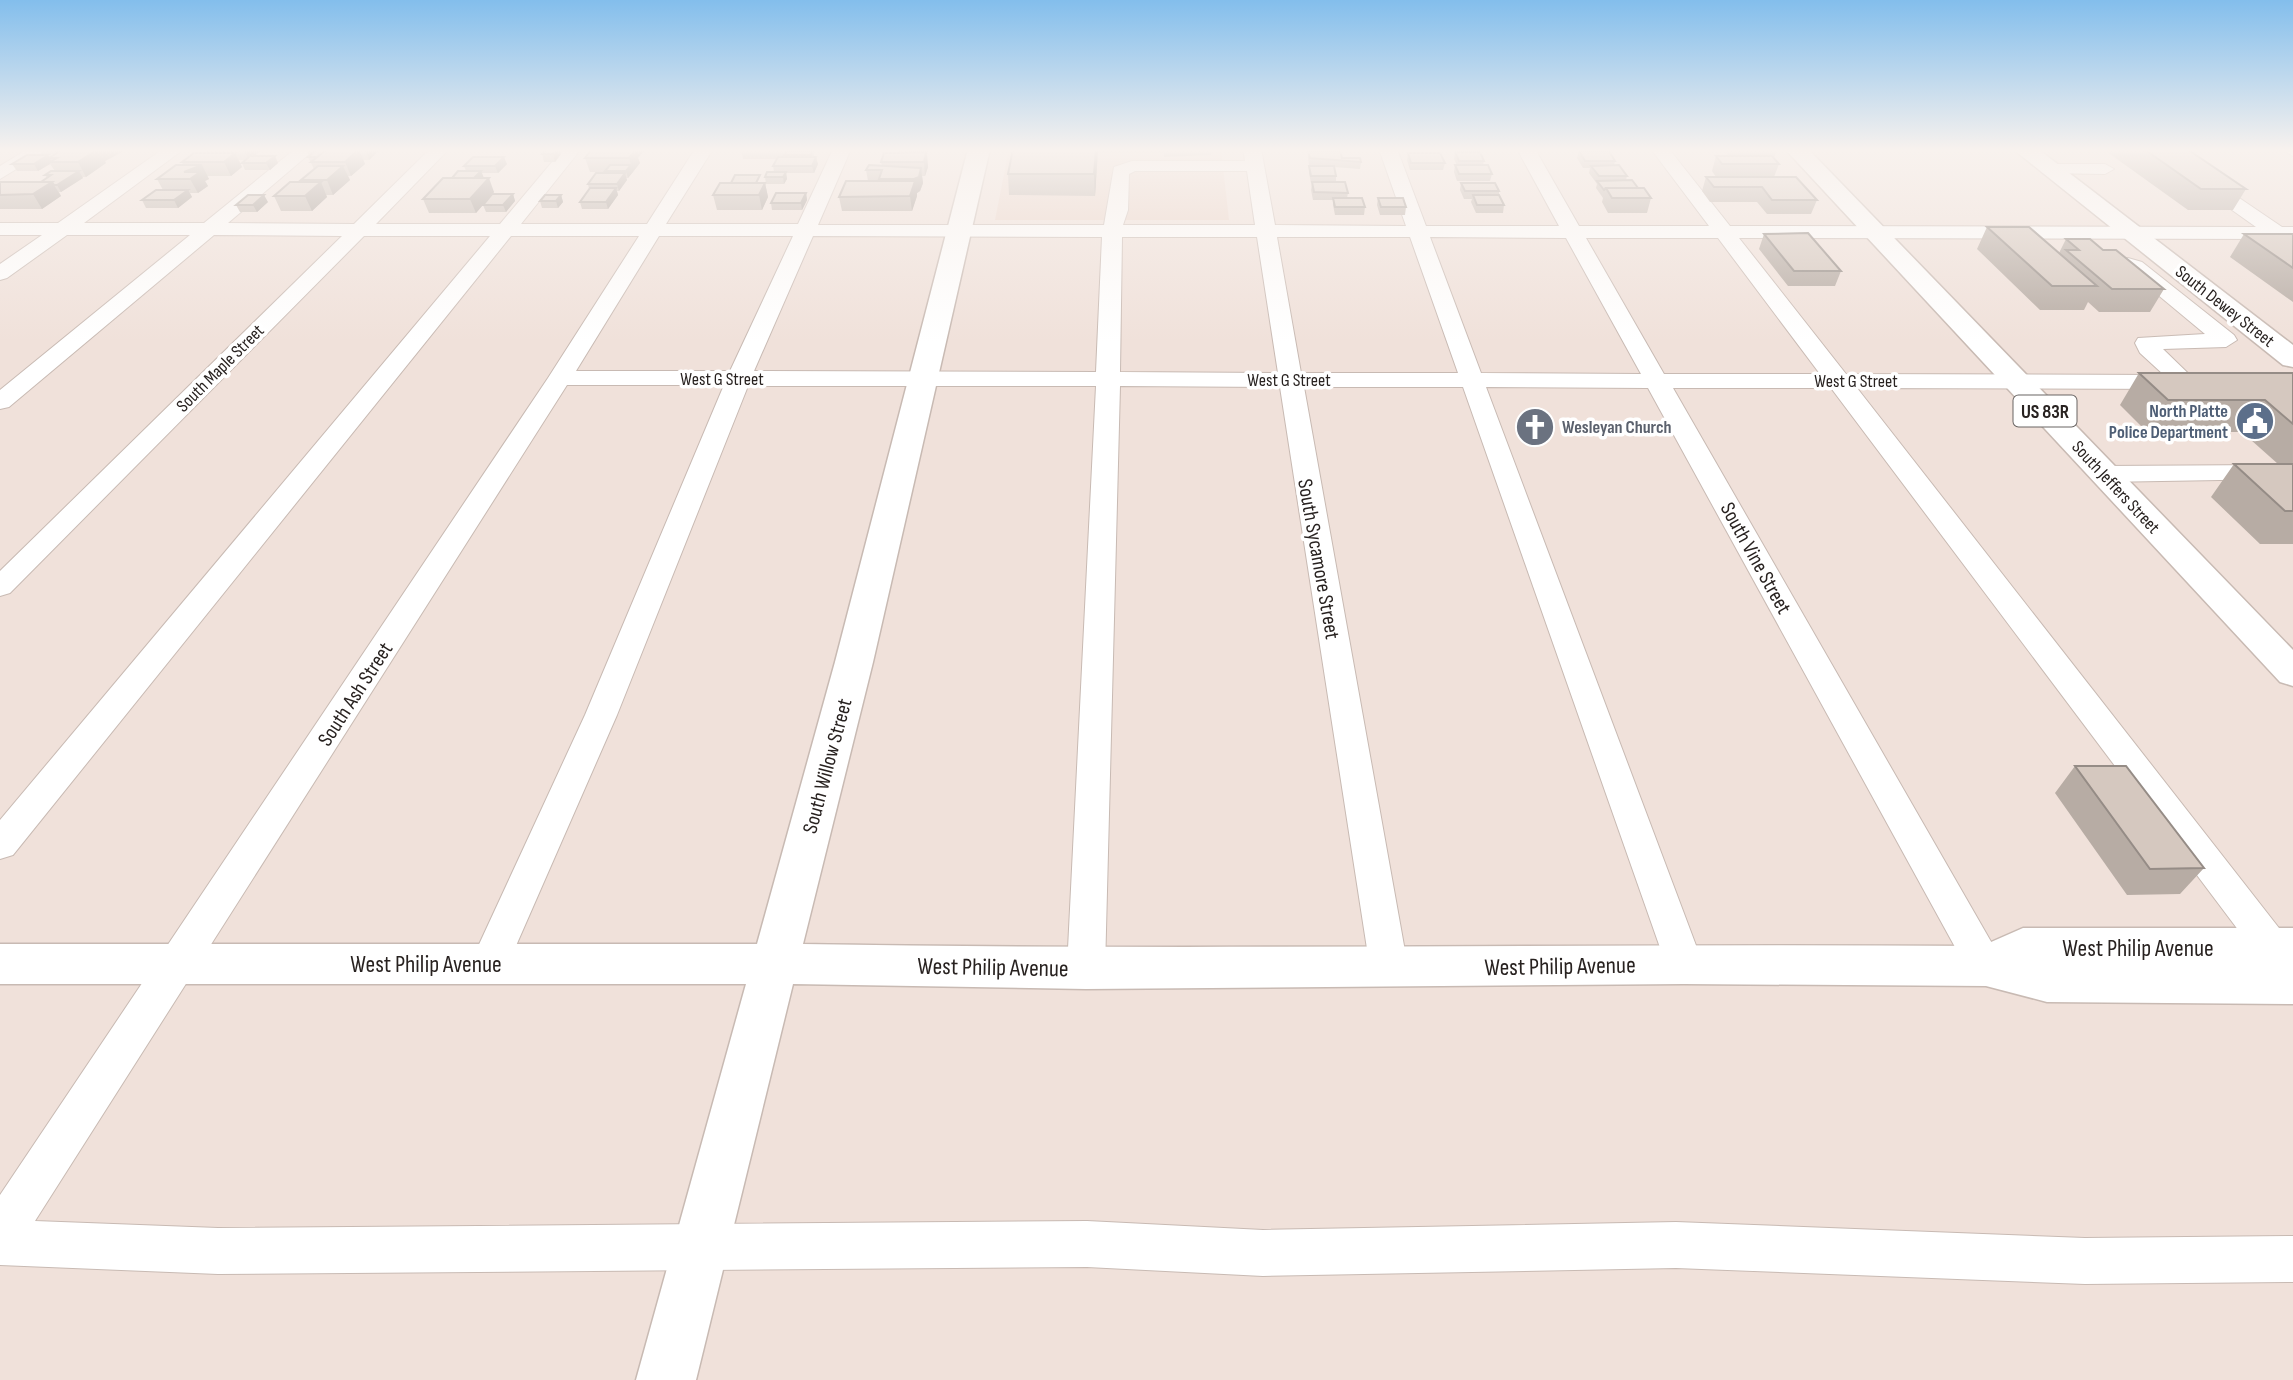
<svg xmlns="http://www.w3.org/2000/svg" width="2293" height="1380" viewBox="0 0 2293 1380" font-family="'Sofia Sans Condensed',sans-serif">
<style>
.built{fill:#ead3c8}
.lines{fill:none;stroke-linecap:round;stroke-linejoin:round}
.minor-casing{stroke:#c8bab3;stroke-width:2}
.major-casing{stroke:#c8bab3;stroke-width:3}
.highway-casing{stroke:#c8bab3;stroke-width:3}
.minor{fill:#fff;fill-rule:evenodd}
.major{fill:#fff;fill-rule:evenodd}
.highway{fill:#fff;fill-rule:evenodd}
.wall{fill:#b7aca4}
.shaded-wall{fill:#958c86}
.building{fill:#d5c8bf;stroke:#958c86;stroke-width:2}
.labels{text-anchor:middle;stroke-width:7;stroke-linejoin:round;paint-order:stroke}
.far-street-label{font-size:18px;fill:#282220;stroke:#fff}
.far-service-label{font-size:18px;font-weight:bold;fill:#4e5e75;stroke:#fff;text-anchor:end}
.far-worship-label{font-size:18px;font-weight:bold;fill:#5b616d;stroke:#fff;text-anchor:start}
.shield{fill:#fff;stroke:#686463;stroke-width:2}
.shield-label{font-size:19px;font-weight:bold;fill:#282220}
.street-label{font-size:21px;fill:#282220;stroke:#fff}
.near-street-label{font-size:24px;fill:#282220;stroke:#fff}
</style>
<rect width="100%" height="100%" fill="#f0e1da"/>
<path class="built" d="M1009 149H1221L1229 220H995Z"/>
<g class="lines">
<g class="minor-casing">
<path id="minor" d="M28 149H49L0 179V166Z
M163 149H184L84 223H204L295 149H315L228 223 354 224 430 149H449L376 224H500L563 149H581L521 224H647L695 149H713L666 224H798L833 149H851L818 225H1104L1114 167 1132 161H1245L1243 149H1261L1275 225 1406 226 1379 149H1397L1426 226H1559L1517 149H1535L1579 226H1709L1651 149H1669L1730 226 2256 227 2146 149H2167L2282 227H2293V239L1739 238 1846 374 2164 375 2140 353 2135 343 2138 338 2205 334 2128 270 2118 264 2121 260 2128 258 2142 262 2234 335 2237 340 2226 347 2163 349 2197 382 2193 387 2185 389 1857 388 2286 937 2292 948 2286 959 2273 964 2260 959 1831 388H1673L2005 966 2000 978 1986 982 1972 978 1648 388 1486 387 1703 964 1698 976 1684 980 1670 976 1463 387H1304L1408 968 1403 980 1389 984 1375 980 1370 968 1280 387 1120 386 1105 969 1100 981 1086 985 1072 981 1067 969 1096 386H748L617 715 508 964 503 976 489 980 475 976 470 964 585 715 724 385H567L35 1221 218 1228 1087 1221 1263 1230 1676 1222 2085 1238 2293 1236V1282L2085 1284 1676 1268 1263 1276 1087 1267 218 1274 0 1265V1195L548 378 639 236H511L13 855 0 859V820L490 236H364L10 593 0 596V571L342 236 214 235 9 407 0 409V390L190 235H67L7 278 0 280V264L42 235H0V223H58ZM1135 171H1247L1255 225H1123L1128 210 1129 174ZM659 236H793L730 371H576ZM813 236 1102 237 1096 372 754 371ZM1122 237H1257L1278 373 1120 372ZM1277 237H1410L1458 373H1301ZM1430 237 1566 238 1641 374 1481 373ZM1586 238H1718L1820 374H1664Z
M2281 149H2293V156Z
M2049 164H2105L2114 169 2105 174 2043 173 2040 169 2043 165Z
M2270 465 2279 467 2283 473 2279 479 2103 482 2094 480 2090 474 2094 468 2103 466Z"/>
</g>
<g class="major-casing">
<path id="major" d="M968 149H990L873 662 803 944C1196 951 1589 943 1982 946L2023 928H2293V1004L2047 1002 1986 986 1684 984 1086 989 793 984 696 1380H636L746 984H0V944H757L835 662Z"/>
</g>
<g class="highway-casing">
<path id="highway" d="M1785 149H1808L2293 650V686L2280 682Z
M2013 149H2038L2293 345V367L2283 365Z"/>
</g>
<use href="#minor" class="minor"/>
<use href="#major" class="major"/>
<use href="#highway" class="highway"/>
</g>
<path class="wall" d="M39 149H128L105 161 106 163 86 177H82L83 178 61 192H59L61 196 42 209H0V182H41L47 178 45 175 55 171 50 164 38 171H17L12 164 48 155 50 157 55 154H42Z
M202 149H262L254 156H275L278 163 270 170H245L242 163 246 160H239L242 167 231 176H207L209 179 205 181 208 186 198 193H190L192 197 178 208H146L142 200 163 190 157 179 183 165 182 162 204 153Z
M305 149H381L369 160H363L365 164 351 176H348L350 180 333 195H326L327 197 312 211H281L274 196 302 182 301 180 314 169 308 157 311 154H308Z
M592 149H644L638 158 640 163 628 178H626L627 180 619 191H617L618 195 608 209H582L580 202 589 189 588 184 606 173 605 172H590L585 158Z
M741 149H792V151H813L814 157 818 164 814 173H786L787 179 784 184H766L765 177 774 172 773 166 777 159H743Z
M900 149H928L927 155 928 167 925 176H922L923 183 920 191 917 193V196L912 211H842L839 197 868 181 866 170 882 166 881 162 899 153Z
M1013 149H1211V155L1164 157V153H1098L1095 196 1009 195 1008 174Z
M1306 149H1332V151L1342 158 1361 162 1360 169 1334 167 1336 176V182L1348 193 1347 198 1365 207 1364 215H1335L1333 205V200H1313L1311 190 1312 183H1311L1309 173V166H1321L1309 165 1308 158V151H1306Z
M1723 149H1777L1774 158 1779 164 1774 177 1817 200 1811 214H1767L1757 202H1710L1702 191 1706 177H1716L1712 171 1716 156H1732L1728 155Z
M2103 149H2187L2246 189 2233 210H2188Z
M1579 151 1615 161 1614 165 1627 176 1626 180 1638 188 1651 198 1647 213H1608L1602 202 1603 198 1596 188 1597 184 1589 173 1590 168H1583L1577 158Z
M1455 152 1484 161 1483 165 1492 174 1490 181H1457L1454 172 1455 165H1457L1454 159Z
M1408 153 1445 163 1443 170H1410L1407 160Z
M542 154H561L555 162H544Z
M507 164 498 173H482L483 178 494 192 493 194H513L515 201 506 212H486L483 205 476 213H429L423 199 452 178 466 171 464 166Z
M762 183H765L768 197 762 210H717L713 195Z
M1461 183 1499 191V195L1504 205 1503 213H1476L1471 202 1472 199H1464L1460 190Z
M806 193 807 200 802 210H772L771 203Z
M561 195 563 202 558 208H542L540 201Z
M1378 198 1406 207 1405 215H1380L1377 205Z
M268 202 257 212H240L236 205Z
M1987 227 2059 253 2066 239 2103 250 2164 289 2150 312H2099L2088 302 2084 310H2040L1977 249Z
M1764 234 1841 271 1835 286H1788L1759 249Z
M2244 234H2293V302L2230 257Z
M2139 373H2293V544H2260L2211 497 2234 464H2278L2242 432H2147L2120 405Z
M2075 766 2204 868 2180 894 2127 895 2055 793Z"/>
<path class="shaded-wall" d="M98 149H128L105 161Z
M98 149 106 163 86 177 78 162Z
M243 149H262V150L249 160Z
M359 149 365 164 351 176 345 162Z
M365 149H381L369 160Z
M557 149H559L561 154 555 162 553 154Z
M636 149 645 150 638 158 640 163 633 172 629 158Z
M926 149H928L927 155 928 167 925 176 924 162Z
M1096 149H1098L1095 196 1094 174Z
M235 153 242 167 231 176 224 162Z
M48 155 52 162H50V164L38 171 34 164Z
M275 156 278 163 270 170 266 163Z
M504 157 507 164 498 173 495 166Z
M816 157 818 164 814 173 812 166Z
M202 165 209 179 205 181 208 186 198 193 190 179 184 172Z
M631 165 633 172 628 178 626 171Z
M343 166 350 180 333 195 327 180Z
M921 168 923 183 920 191 917 193V196L912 211 910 196 915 182 914 179Z
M79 171 83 178 61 192 57 185Z
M481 171 484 178 471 182Z
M786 172 787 179 784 184 783 177Z
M625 173 627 180 619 191 617 184Z
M489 178 494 192 476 213 470 199Z
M52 182 61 196 42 209 33 194Z
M321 182 327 197 312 211 305 196Z
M765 183 768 197 762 210 759 195Z
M616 188 618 195 608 209 606 202Z
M188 190 192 197 178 208 174 200Z
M806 193 807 200 802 210 801 203Z
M513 194 515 201 506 212 503 205Z
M264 195 268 202 257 212 253 205Z
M561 195 563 202 558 208 556 201Z"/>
<path class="building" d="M63 149H98L78 162H50L57 158H49Z
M317 149H335V150H326L317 157H308Z
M359 149 345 162H311L326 150Z
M547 149H557L553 154H542Z
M592 149H636L629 158H585Z
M900 149H926L925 152 899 153Z
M1013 149H1096L1094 174H1008Z
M2144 149H2187L2246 189H2201Z
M787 151H813L811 155H784Z
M1308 151H1340L1342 158H1360L1361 162 1310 158Z
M1579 151H1609L1615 161H1585Z
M926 152 924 162H881L884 153Z
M1455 152H1480L1484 161H1459Z
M194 153H235L224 162H182Z
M1408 153H1440L1445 163H1411Z
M27 155H48L34 164H12Z
M250 156H275L266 163H242Z
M1716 156H1772L1779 164H1722Z
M473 157H504L495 166H464Z
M778 157H816L812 166H773Z
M176 165H202L184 172H200L190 179H157Z
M610 165H631L626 171H605Z
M869 165 921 168 919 177 914 179H879L882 170H866Z
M1455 165H1488L1492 174H1459Z
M1619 165 1627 176H1599L1591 166Z
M318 166H343L327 180H301Z
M1309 166H1334L1336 176H1311Z
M51 171H79L57 185H54L52 182H41L51 175H45Z
M458 171H481L474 178H452Z
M767 172H786L783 177H765Z
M596 173H625L617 184H588Z
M735 175H760L756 183H731Z
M1706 177H1796L1817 200H1772L1762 187H1714Z
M443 178H489L470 199H423Z
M1632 180 1638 188H1606L1604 190 1597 181Z
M846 181H915L910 196 839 197Z
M0 182H52L33 194 0 195Z
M290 182H321L305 196H274Z
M1312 182H1345L1348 193 1314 192Z
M720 183H765L759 195H713Z
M1461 183H1495L1499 191H1465Z
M590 188H616L606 202H580Z
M1606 188H1644L1651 198H1612Z
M156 190H188L174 200H142Z
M776 193H806L801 203H771Z
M492 194H513L503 205H483Z
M248 195H264L253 205H236Z
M545 195H561L556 201H540Z
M1473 195H1499L1504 205H1477Z
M1333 198H1362L1365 207H1335Z
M1378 198H1403L1406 207H1381Z
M1987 227H2029L2097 286H2052Z
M1808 233 1841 271H1794L1764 234Z
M2244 234H2293V268Z
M2066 239H2090L2103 250H2116L2164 289H2112L2066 250H2079Z
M2139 373H2293V424L2265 400H2168Z
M2234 464H2293V511H2285Z
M2075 766H2126L2204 868 2150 869Z"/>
<linearGradient id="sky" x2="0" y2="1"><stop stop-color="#83beec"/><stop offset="0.44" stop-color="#f8f2ee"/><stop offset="1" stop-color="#f8f2ee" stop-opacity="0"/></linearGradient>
<rect width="2293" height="342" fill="url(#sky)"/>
<defs>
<g id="civic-disc" transform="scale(2.0125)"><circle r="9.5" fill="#5c6f8a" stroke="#fff"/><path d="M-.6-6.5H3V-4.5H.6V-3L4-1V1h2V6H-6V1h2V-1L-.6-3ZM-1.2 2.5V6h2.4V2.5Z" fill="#fff"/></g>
<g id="church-disc" transform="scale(2.0125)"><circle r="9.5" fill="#6b7280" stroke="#fff"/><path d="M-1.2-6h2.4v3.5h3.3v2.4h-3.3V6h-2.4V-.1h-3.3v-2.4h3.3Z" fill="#fff"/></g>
</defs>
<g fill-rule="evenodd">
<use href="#civic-disc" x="2255" y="421"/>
<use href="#church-disc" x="1535" y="427"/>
</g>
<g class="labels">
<g class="far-street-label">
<text transform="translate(2225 306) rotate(38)" y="6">South Dewey Street</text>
<text transform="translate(220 368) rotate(-45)" y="6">South Maple Street</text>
<text x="722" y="385">West G Street</text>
<text x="1289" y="386">West G Street</text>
<text x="1856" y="387">West G Street</text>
<text transform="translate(2116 487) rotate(47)" y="6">South Jeffers Street</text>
</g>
<g class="far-service-label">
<text x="2228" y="417">North Platte<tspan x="2228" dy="21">Police Department</tspan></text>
</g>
<g class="far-worship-label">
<text x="1562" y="433">Wesleyan Church</text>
</g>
<rect class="shield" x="2013.5" y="395.5" width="63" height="31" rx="5"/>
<g class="shield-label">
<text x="2045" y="418">US 83R</text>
</g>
<g class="street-label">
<text transform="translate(1756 558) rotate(61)" y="7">South Vine Street</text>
<text transform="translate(1319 559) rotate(80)" y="7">South Sycamore Street</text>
<text transform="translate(355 694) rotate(-57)" y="7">South Ash Street</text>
<text transform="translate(827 766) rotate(-75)" y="7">South Willow Street</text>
</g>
<g class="near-street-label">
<text x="2138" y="956">West Philip Avenue</text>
<text x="426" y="972">West Philip Avenue</text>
<text transform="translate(1560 966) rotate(-1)" y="8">West Philip Avenue</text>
<text transform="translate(993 967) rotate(1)" y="8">West Philip Avenue</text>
</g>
</g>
</svg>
